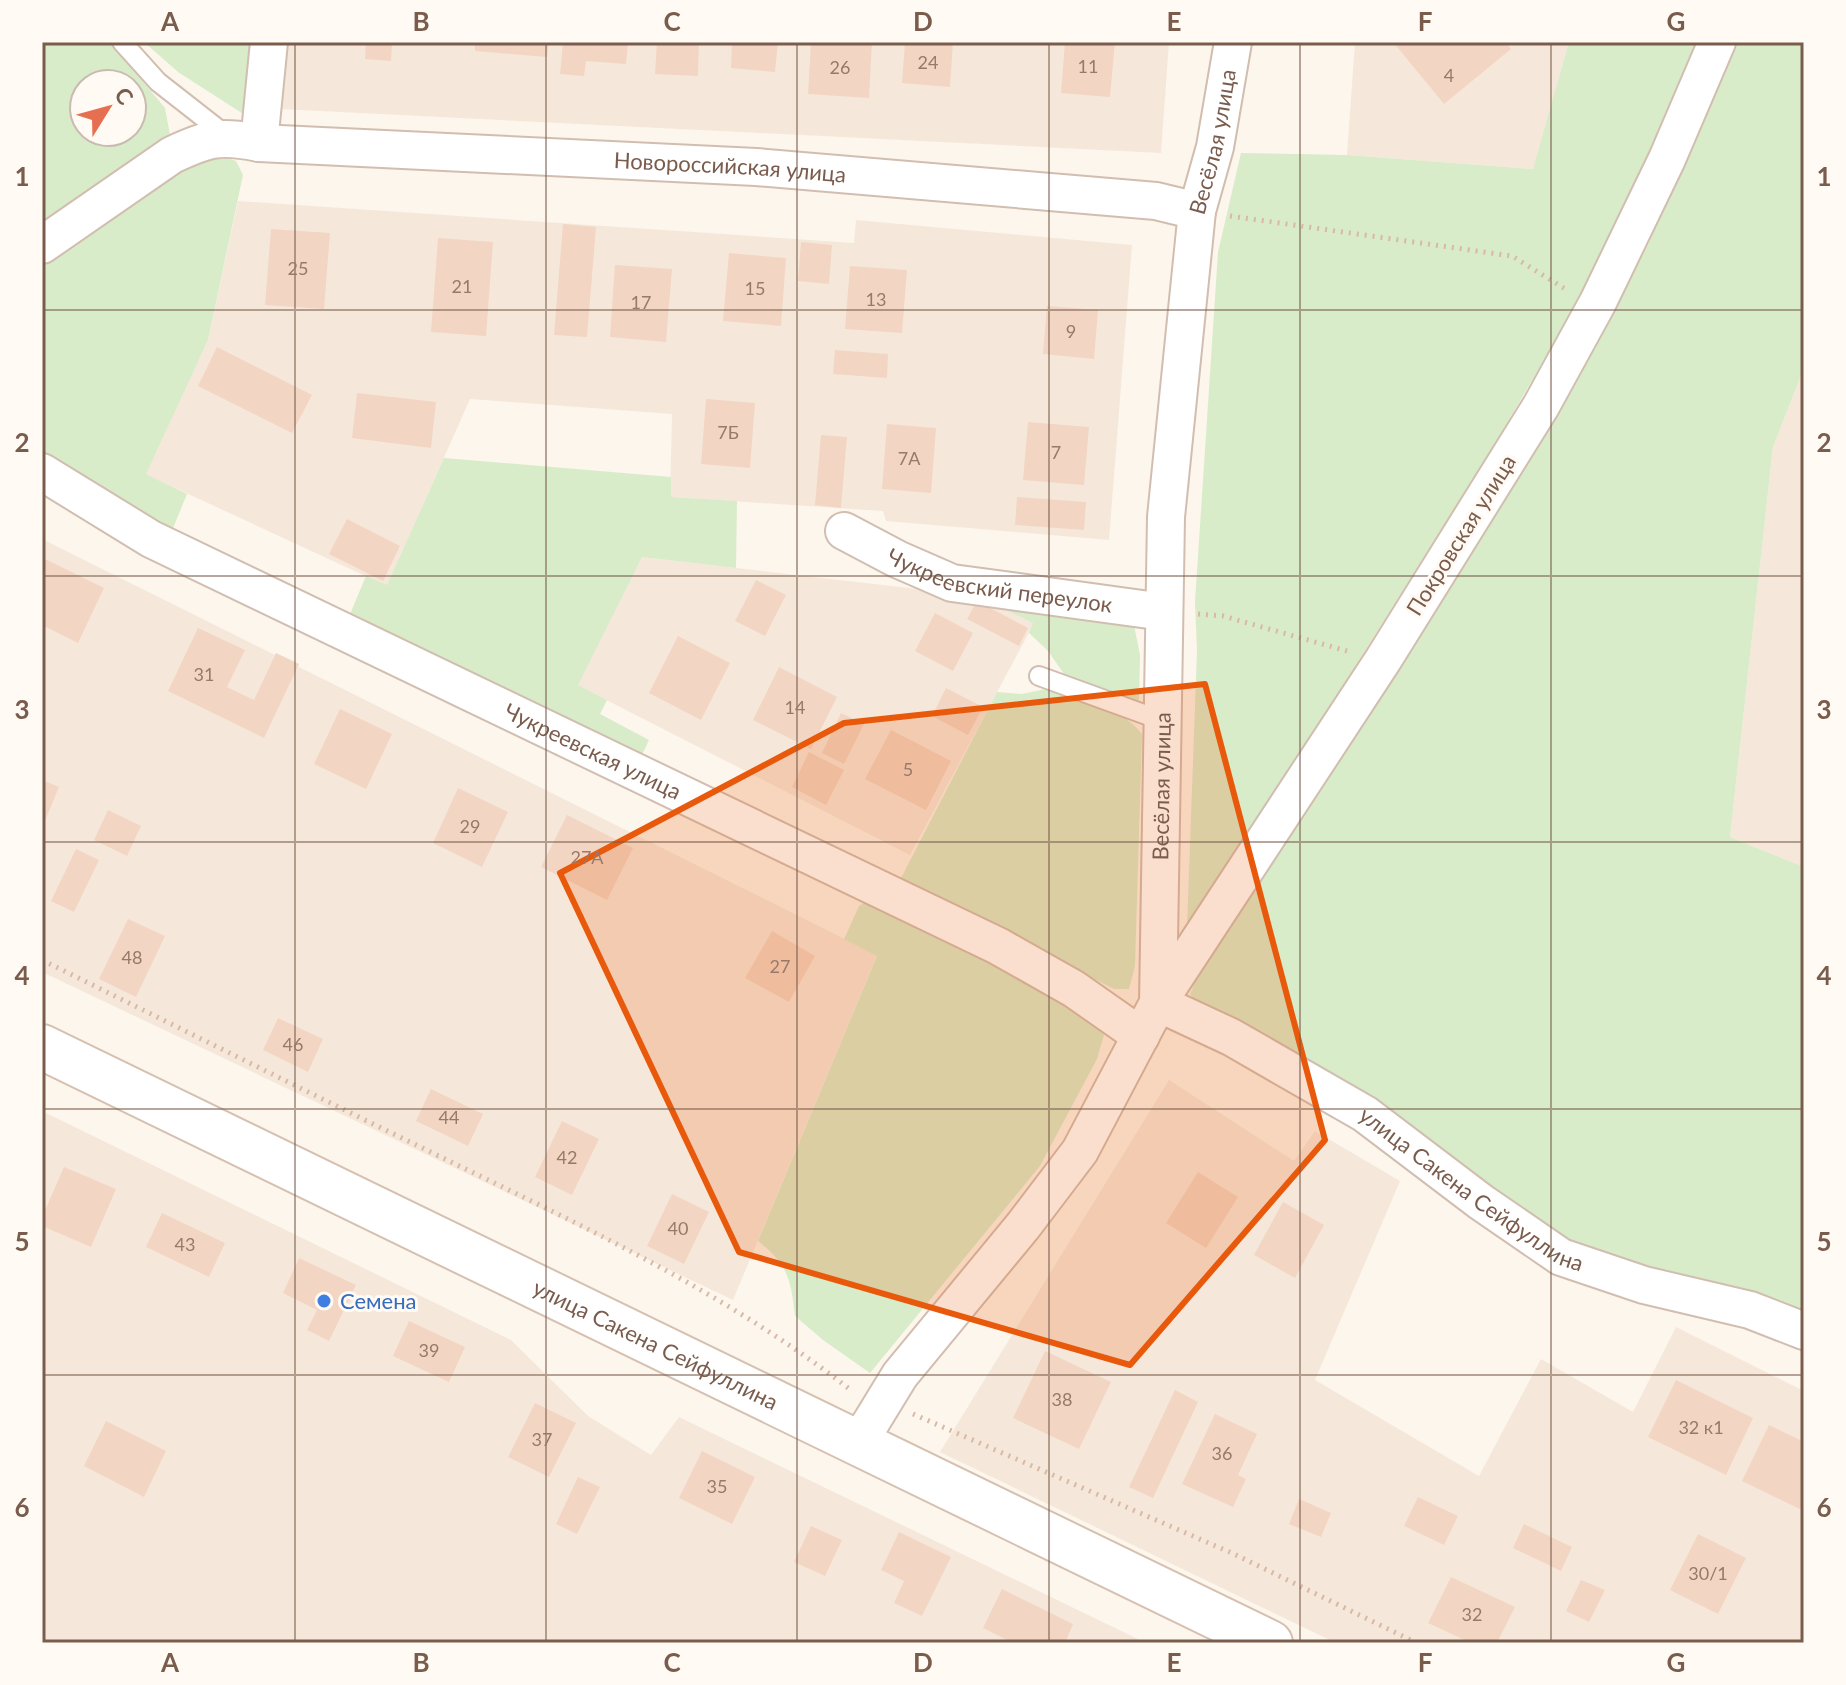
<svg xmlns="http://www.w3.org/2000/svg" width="1846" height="1685" viewBox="0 0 1846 1685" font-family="Lato,sans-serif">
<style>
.residential{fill:#f5e8da}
.green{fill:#d8ecc9;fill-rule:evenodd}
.building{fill:#f3d5c3}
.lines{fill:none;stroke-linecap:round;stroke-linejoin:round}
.service-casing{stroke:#d1beb0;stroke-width:22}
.minor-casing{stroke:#d1beb0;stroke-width:40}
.secondary-casing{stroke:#d6c0b0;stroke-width:48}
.path{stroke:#d9b8a5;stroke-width:5;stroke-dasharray:2 6;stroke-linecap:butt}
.service{stroke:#fff;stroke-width:18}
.minor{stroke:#fff;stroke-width:36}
.secondary{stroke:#fff;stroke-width:44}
.marked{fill:#e8590c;fill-opacity:0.2;stroke:#e8590c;stroke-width:6;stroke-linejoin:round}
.grid{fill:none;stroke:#7a5c4d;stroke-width:2;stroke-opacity:0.55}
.shop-dot{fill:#3f7fe0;stroke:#fffaf3;stroke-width:3}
.labels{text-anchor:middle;stroke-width:6;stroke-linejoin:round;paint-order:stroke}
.number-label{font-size:18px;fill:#987a6a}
.street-label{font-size:22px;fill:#7a5c4d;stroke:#fffaf3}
.shop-label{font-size:22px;fill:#366cbe;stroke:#fffaf3;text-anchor:start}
.neatline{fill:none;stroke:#7a5c4d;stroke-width:3}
.grid-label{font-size:26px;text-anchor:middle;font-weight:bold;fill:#7a5c4d}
</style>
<rect width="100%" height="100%" fill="#fdf6ec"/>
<path class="residential" d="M286 42H1169L1161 153 279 109Z
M1355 42H1569L1534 169 1347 155Z
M238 201 854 243 856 220 1132 245 1109 540 886 521 883 511 670 497 672 414 470 399 387 586 145 474 208 340Z
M1804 368V867L1730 837 1773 447Z
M42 539 877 955 733 1300 42 972Z
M642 557 978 596 1034 623 910 855 577 685Z
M1169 1080 1294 1161 1315 1131 1400 1181 1315 1380 1479 1476 1541 1359 1633 1412 1676 1327 1804 1391V1643H1336L940 1452Z
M42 1111 511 1340 588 1416 651 1455 679 1417 1146 1643H42Z"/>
<path class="green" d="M42 42H110L165 108 170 135 157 154 42 233ZM84 84H132V132H84Z
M144 42H286L251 119 178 72Z
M1569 42H1704L1600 259 1557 338 1494 445 1319 724 1187 928 1197 650 1195 602 1218 252 1241 153 1347 155 1533 169Z
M1734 42H1804V368L1773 447 1730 837 1804 867V1346L1538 1226 1206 1015 1190 994 1200 970 1289 838 1538 445 1648 245Z
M223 156 236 161 243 175 208 340 146 474 187 494 171 533 42 459V262L189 164Z
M444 458 671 477V497L737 501 736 568 642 557 578 685 607 700 600 714 649 740 640 759 348 619 366 576 387 585Z
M1008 611 1036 612 1134 625 1140 655 1139 701 1064 674 1048 651 1029 633 1033 623Z
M1046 689C1078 700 1121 706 1142 734L1135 966 1129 989H1114L899 882 997 692 1022 694Z
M871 898C950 937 1042 970 1104 1035L1097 1059 1040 1166 870 1373 823 1340 795 1316C791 1280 788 1264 758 1241L877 956 844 939 859 906Z"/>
<path class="building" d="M366 42H392L391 61 365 59Z
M475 42H549L547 57 475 51Z
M563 42H628L626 64 586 61 584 76 560 74Z
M657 42H699L698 76 655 74Z
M732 42H778L775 72 731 68Z
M811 42H872L869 98 808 94Z
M905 42H953L950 87 902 83Z
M1065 42H1115L1110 97 1061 93Z
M1393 42H1505L1511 49 1444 104Z
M563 224 596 227 587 337 554 335Z
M271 229 330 233 324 309 265 305Z
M438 238 493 242 486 336 431 332Z
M801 242 832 245 829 284 798 281Z
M729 253 786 258 781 326 723 321Z
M615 265 672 269 666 342 610 337Z
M850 266 907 270 902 333 845 329Z
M1047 306 1098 310 1094 359 1043 354Z
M217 347 312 395 292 433 198 386Z
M835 350 888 354 887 378 833 374Z
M357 393 436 402 431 448 352 438Z
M706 399 755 403 750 468 701 464Z
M1028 422 1089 427 1084 485 1023 480Z
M887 424 936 428 931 493 882 489Z
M821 435 847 437 841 508 815 505Z
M1017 497 1086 502 1084 530 1015 525Z
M347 519 400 546 383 581 329 554Z
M45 559 104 588 78 643 42 625V566Z
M756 580 786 595 765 636 735 621Z
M977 601 1028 628 1019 646 967 619Z
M935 613 973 633 953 671 915 651Z
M198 628 245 650 227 687 254 700 276 653 299 664 264 738 168 691Z
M678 636 730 663 701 720 649 693Z
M779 667 837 697 811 749 753 720Z
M946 688 983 707 968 735 932 716Z
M340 709 392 734 366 789 314 764Z
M841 713 864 724 844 764 822 753Z
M891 730 951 761 926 810 865 779Z
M809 752 844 770 826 805 792 787Z
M42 780 59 787 42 828Z
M458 788 508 812 482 867 433 843Z
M108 810 141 826 127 856 94 840Z
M567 815 633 848 607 900 541 867Z
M76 849 99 860 74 912 51 901Z
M128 919 165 936 136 997 99 979Z
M772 931 815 956 789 1002 745 978Z
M278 1018 323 1039 308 1072 263 1050Z
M431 1089 483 1114 468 1146 416 1121Z
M562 1121 599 1139 572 1195 535 1177Z
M64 1167 116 1189 91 1247 42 1226V1217Z
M1198 1172 1238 1197 1206 1248 1166 1223Z
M672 1194 709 1212 684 1264 647 1246Z
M1283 1202 1324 1225 1295 1278 1254 1255Z
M162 1213 225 1243 209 1277 146 1247Z
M299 1258 356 1285 329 1341 307 1330 317 1310 283 1293Z
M409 1321 465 1347 449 1382 393 1356Z
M1045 1351 1111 1382 1079 1449 1013 1418Z
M1676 1380 1753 1418 1726 1475 1648 1437Z
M1175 1390 1198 1402 1153 1498 1129 1487Z
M535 1403 576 1423 549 1477 508 1457Z
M1215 1414 1257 1434 1238 1475 1246 1479 1233 1507 1182 1484Z
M106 1421 166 1451 144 1497 84 1466Z
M1769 1425 1804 1442V1511L1742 1481Z
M702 1451 755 1477 732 1524 679 1498Z
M578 1477 600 1487 577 1534 556 1524Z
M1418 1497 1458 1516 1444 1545 1404 1526Z
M1299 1499 1331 1513 1321 1537 1289 1524Z
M1524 1524 1572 1547 1561 1571 1513 1548Z
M811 1526 842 1540 825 1576 794 1562Z
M899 1532 951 1557 922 1616 894 1603 904 1581 881 1570Z
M1698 1534 1746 1558 1718 1614 1670 1590Z
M1451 1577 1515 1607 1497 1643H1471L1428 1623Z
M1581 1580 1605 1590 1589 1622 1566 1611Z
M1002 1589 1073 1624 1065 1643H1013L983 1628Z"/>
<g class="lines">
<g class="service-casing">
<path id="service" d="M122 42 158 82 227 136
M1039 676 1163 721"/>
</g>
<g class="minor-casing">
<g id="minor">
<path id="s1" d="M1717 42 1667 159 1598 302 1541 406 1383 660 1158 1003 1231 1037 1365 1114 1481 1202 1561 1257 1644 1285 1750 1310 1804 1331"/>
<path d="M259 143 269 42"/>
<path id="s2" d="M42 245 172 155C208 138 220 135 259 143L756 167 1156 201 1197 211"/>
<path id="s3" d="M42 472 151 539 998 946 1074 989 1141 1036"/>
<path id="s4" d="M844 531 897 559 952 583 1164 612"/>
<path id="s5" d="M859 1442 900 1375 1023 1226 1080 1151 1158 1003 1166 517 1197 211 1215 147 1233 42"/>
</g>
</g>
<g class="secondary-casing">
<g id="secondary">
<path id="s6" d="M42 1047 1270 1643"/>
</g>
</g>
<path class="path" d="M1230 216 1512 256 1567 290
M1198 614 1223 616 1347 651
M42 960C176 1026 309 1093 443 1158 583 1226 730 1295 852 1391
M913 1414 1234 1554 1417 1643"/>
<use href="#service" class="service"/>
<use href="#minor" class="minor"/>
<use href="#secondary" class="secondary"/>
</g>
<path class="marked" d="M1205 684 1325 1140 1130 1365 739 1252 560 873 844 723Z"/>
<path class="grid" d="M295 42V1643M546 42V1643M797 42V1643M1049 42V1643M1300 42V1643M1551 42V1643M42 310H1804M42 576H1804M42 842H1804M42 1109H1804M42 1375H1804"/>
<circle class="shop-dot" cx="324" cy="1301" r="8"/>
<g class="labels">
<g class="number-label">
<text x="928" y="69">24</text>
<text x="1088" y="73">11</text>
<text x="840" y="74">26</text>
<text x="1449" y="82">4</text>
<text x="298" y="275">25</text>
<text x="462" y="293">21</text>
<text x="755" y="295">15</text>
<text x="876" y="306">13</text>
<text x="641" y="309">17</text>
<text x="1071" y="338">9</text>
<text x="728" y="439">7Б</text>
<text x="1056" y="459">7</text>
<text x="909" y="465">7А</text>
<text x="204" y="681">31</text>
<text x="795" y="714">14</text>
<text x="908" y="776">5</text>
<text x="470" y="833">29</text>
<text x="587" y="864">27А</text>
<text x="132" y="964">48</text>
<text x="780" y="973">27</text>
<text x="293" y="1051">46</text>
<text x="449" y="1124">44</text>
<text x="567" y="1164">42</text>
<text x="678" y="1235">40</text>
<text x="185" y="1251">43</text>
<text x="429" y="1357">39</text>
<text x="1062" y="1406">38</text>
<text x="1701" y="1434">32 к1</text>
<text x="542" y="1446">37</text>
<text x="1222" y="1460">36</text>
<text x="717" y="1493">35</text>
<text x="1708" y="1580">30/1</text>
<text x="1472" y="1621">32</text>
</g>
<g class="street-label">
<text dy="8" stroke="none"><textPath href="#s5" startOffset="1398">Весёлая улица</textPath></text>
<text dy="8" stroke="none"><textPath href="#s2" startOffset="720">Новороссийская улица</textPath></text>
<text transform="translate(1461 535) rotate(-58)" y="8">Покровская улица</text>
<text dy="8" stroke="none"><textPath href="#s4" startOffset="166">Чукреевский переулок</textPath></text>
<text dy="8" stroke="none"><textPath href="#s3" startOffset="618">Чукреевская улица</textPath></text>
<text dy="8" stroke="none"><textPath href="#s5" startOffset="750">Весёлая улица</textPath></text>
<text dy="8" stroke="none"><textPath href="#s1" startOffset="1480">улица Сакена Сейфуллина</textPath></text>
<text dy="8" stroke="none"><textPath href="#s6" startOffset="682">улица Сакена Сейфуллина</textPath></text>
</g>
<g class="shop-label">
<text x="340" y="1309">Семена</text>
</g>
</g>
<rect width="1846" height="1685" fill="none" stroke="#fffaf3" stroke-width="88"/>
<g transform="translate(108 108) rotate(53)"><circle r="38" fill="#fffaf3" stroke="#cabbb1" stroke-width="2"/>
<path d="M0-6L14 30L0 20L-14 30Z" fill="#e76f51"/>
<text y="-12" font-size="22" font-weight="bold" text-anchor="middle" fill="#7a5c4d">С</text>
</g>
<rect x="44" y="44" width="1758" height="1597" class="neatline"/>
<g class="grid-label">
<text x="170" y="31">A</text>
<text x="421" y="31">B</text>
<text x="672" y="31">C</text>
<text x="923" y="31">D</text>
<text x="1174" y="31">E</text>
<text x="1425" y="31">F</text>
<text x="1676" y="31">G</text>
<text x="22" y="186">1</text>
<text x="1824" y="186">1</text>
<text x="22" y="452">2</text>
<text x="1824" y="452">2</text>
<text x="22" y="719">3</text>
<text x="1824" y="719">3</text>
<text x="22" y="985">4</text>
<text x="1824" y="985">4</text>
<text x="22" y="1251">5</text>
<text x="1824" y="1251">5</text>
<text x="22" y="1517">6</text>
<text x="1824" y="1517">6</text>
<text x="170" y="1672">A</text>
<text x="421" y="1672">B</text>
<text x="672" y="1672">C</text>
<text x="923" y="1672">D</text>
<text x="1174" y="1672">E</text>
<text x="1425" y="1672">F</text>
<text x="1676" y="1672">G</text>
</g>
</svg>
